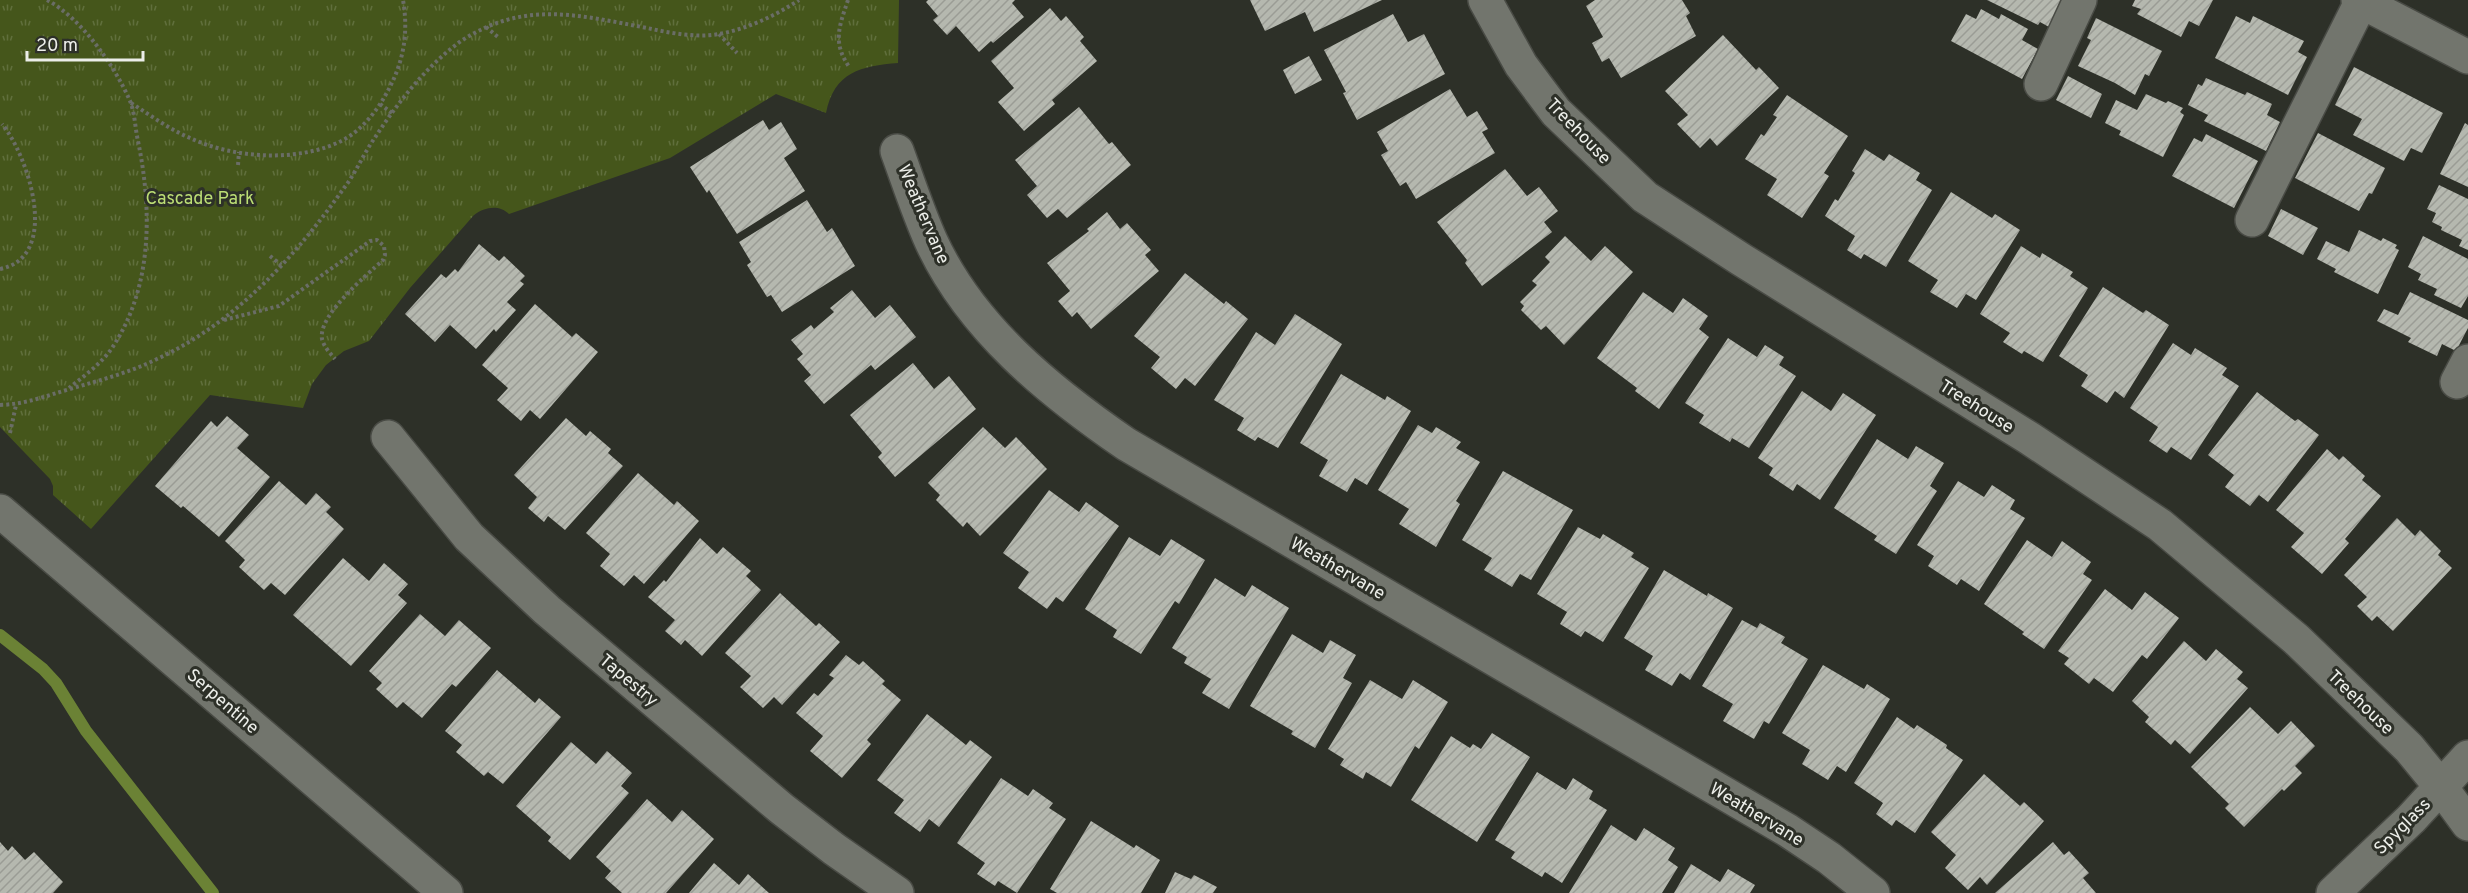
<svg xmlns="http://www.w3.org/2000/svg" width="2468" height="893" viewBox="0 0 2468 893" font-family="Overpass,sans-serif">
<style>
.park{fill:url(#park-tufts)}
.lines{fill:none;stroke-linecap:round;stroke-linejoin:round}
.stream{stroke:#6b8235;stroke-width:12}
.building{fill:url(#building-hatch)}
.minor-casing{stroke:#494b45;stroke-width:36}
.path{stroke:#6a6d66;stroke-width:4;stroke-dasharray:3 3;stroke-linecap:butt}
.minor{stroke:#72756d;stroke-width:33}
.labels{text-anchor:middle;stroke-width:6;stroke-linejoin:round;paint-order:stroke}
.street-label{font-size:18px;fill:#eceee9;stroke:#2d3028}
.park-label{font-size:18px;fill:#bcde75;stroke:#2d3028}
</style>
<defs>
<pattern id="park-tufts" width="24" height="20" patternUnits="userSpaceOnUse" patternTransform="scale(1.5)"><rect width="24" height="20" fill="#45561b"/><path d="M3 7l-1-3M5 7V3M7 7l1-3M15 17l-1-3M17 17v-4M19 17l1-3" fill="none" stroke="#606f3c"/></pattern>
<pattern id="building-hatch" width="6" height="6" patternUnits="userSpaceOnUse" patternTransform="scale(1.5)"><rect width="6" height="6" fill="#b5b8af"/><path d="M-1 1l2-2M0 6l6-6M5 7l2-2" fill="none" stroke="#9a9c95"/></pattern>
</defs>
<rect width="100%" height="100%" fill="#2d3028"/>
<path class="park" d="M0 0H899L898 63C861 66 834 72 826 113L776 94 670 158 509 214C499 204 484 207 474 215L410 288 369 341 344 351 326 365 312 384 303 408 210 395 91 529 53 495V486L50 479 0 427Z"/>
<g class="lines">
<path class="stream" d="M0 635 43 669 56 683 86 731 213 893"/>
</g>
<path class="building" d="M928 0H1015L1012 3 1024 17 993 43 991 41 979 52 956 26 947 35 933 20 938 16 926 2Z
M1250 0H1382L1314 32 1305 12 1265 31Z
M1595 0H1682L1690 13 1686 16 1696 36 1621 78 1609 58 1602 62 1592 43 1603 37 1586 6Z
M1987 0H2062L2049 27 2040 22 2038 25Z
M2135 0H2213L2199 26 2189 21 2181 37 2137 14 2141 9 2132 6Z
M1050 8 1061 21 1066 16 1084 37 1080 41 1097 61 1052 100 1055 104 1024 131 998 102 1014 88 991 61Z
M1981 9 1999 19 2001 14 2028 29 2022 40 2038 49 2022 79 1951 41 1966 14 1976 19Z
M1393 14 1408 42 1424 34 1445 74 1357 120 1343 93 1346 92 1324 50Z
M2236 16 2250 23 2253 16 2304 41 2298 52 2307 57 2288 95 2215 58Z
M2096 18 2162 51 2149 76 2145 74 2135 95 2115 83 2078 66 2091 40 2087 38Z
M1723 35 1756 70 1759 67 1779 88 1717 146 1710 138 1700 148 1677 124 1688 115 1665 91Z
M1309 56 1322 80 1295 94 1283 70Z
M2354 67 2443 113 2422 153 2411 148 2404 161 2353 135 2362 119 2335 105Z
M2068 76 2102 94 2091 118 2056 100Z
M2206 78 2245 95 2247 92 2272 104 2267 115 2280 122 2266 151 2204 121 2208 115 2188 105 2198 84 2202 86Z
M1450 89 1467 117 1477 111 1488 129 1482 132 1495 153 1416 199 1406 182 1400 186 1381 155 1388 151 1377 132Z
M2146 94 2166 103 2168 101 2183 108 2180 112 2184 115 2163 157 2119 135 2121 131 2105 123 2116 100 2137 110Z
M1787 95 1848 136 1824 173 1829 176 1802 218 1767 195 1777 179 1745 159 1761 134 1764 136 1777 117 1773 115Z
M1079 107 1109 144 1112 142 1131 165 1067 218 1058 209 1047 218 1027 195 1037 186 1015 160Z
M763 120 769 130 781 122 797 149 784 158 805 191 737 234 709 190 707 193 690 167Z
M2465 123 2468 125V187L2440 174Z
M2318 133 2385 168 2372 194 2369 193 2359 211 2295 178Z
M2206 134 2258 161 2234 208 2172 176 2194 138 2202 142Z
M1865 149 1884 161 1889 154 1920 173 1916 180 1932 190 1886 267 1864 254 1861 259 1847 250 1855 236 1825 216 1835 199 1838 201 1855 173 1852 171Z
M1505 169 1527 196 1539 187 1558 211 1544 222 1552 232 1482 286 1465 263 1467 260 1437 222Z
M2439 185 2468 199V250L2459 246 2462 240 2441 230 2442 227 2432 222 2436 213 2427 209Z
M1951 192 1992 218 1995 214 2020 230 1976 300 1966 294 1957 308 1930 292 1938 280 1908 261Z
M807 200 827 232 832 228 855 266 782 312 771 295 767 297 747 265 751 262 739 242Z
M2281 209 2318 228 2303 255 2268 236Z
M1107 212 1120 229 1127 223 1151 250 1145 255 1159 271 1091 329 1077 312 1072 317 1058 301 1070 291 1047 263 1089 231 1087 229Z
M2359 230 2381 241 2383 238 2397 245 2395 248 2399 250 2378 294 2334 272 2336 269 2317 259 2326 241 2349 252Z
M1565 236 1591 261 1605 246 1633 272 1564 345 1546 326 1541 330 1521 310 1524 306 1520 302 1537 285 1532 281 1550 262 1545 257Z
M2423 236 2468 259V296L2461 308 2434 295 2437 289 2418 280 2421 274 2408 267Z
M479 244 499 261 504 256 525 276 520 281 524 284 507 302 516 310 496 332 494 329 476 349 450 325 435 342 405 314 441 274 446 278 455 269 458 272Z
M2021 246 2040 258 2042 253 2073 272 2070 276 2088 288 2043 362 2024 351 2022 354 2003 342 2010 333 1980 314Z
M1185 273 1224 304 1226 301 1248 319 1195 386 1185 378 1176 389 1151 368 1160 357 1134 336Z
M2103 287 2143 313 2146 310 2169 325 2124 398 2115 391 2107 403 2081 386 2088 375 2059 356Z
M852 290 875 318 890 305 916 337 875 370 871 365 824 404 804 381 811 375 797 359 803 354 791 340 811 325 814 329 834 312 830 308Z
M1643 292 1673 313 1683 298 1708 316 1699 329 1709 337 1659 409 1635 391 1637 388 1597 358Z
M2410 292 2468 320V328L2456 351 2442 344 2437 356 2408 342 2411 338 2377 321 2384 309 2398 315Z
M535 304 572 337 576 333 598 352 540 419 530 410 521 421 497 400 508 388 482 365Z
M1295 314 1342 344 1278 448 1258 437 1255 441 1237 430 1244 418 1214 400 1256 332 1275 345Z
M1728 338 1757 357 1765 345 1784 357 1779 365 1796 376 1749 448 1732 438 1730 442 1699 423 1704 415 1685 403Z
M2173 343 2191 355 2195 348 2227 368 2222 375 2239 386 2191 460 2171 447 2167 453 2149 441 2158 427 2130 408Z
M913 363 934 389 949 376 976 409 895 477 878 457 882 453 850 415Z
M1341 374 1385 400 1387 396 1411 411 1367 485 1355 478 1347 492 1319 476 1328 460 1300 443Z
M1802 391 1831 411 1843 393 1876 415 1820 500 1797 484 1793 491 1769 475 1773 468 1758 458Z
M2257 392 2295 421 2298 419 2319 435 2268 502 2259 495 2250 506 2225 487 2234 475 2208 455Z
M227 416 249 435 237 448 270 477 219 537 183 506 181 508 155 486 211 421 217 427Z
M566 418 586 436 590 431 611 449 608 453 623 466 565 530 548 516 544 522 528 508 537 497 514 475Z
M1418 425 1432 433 1436 427 1461 442 1456 448 1480 462 1456 501 1460 504 1436 547 1399 524 1409 509 1378 490Z
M983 427 1005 448 1016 437 1047 469 980 536 967 522 963 527 936 500 940 495 928 483Z
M1877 439 1908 459 1916 446 1944 463 1930 486 1937 491 1896 554 1874 540 1877 536 1834 508Z
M2327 449 2339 460 2343 456 2365 476 2362 480 2381 496 2345 539 2349 543 2322 574 2291 547 2304 533 2276 510Z
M1503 471 1573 510 1531 580 1520 574 1512 587 1484 570 1492 558 1462 540Z
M638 473 674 505 677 501 699 521 644 584 634 575 624 586 600 566 610 554 586 533Z
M279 481 306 505 316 493 331 507 326 512 344 529 285 595 271 583 264 590 239 567 245 560 225 541Z
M1958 481 1984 497 1992 485 2015 500 2010 509 2025 518 1979 591 1961 579 1957 585 1928 566 1934 556 1917 545Z
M1049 490 1079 512 1086 502 1119 526 1063 602 1056 597 1047 609 1018 588 1029 572 1003 553Z
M2397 518 2415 536 2420 530 2441 551 2438 555 2452 568 2393 631 2377 616 2372 621 2357 606 2367 597 2344 575Z
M1578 527 1600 539 1603 534 1634 553 1631 557 1649 568 1603 642 1585 631 1581 637 1560 624 1567 612 1537 594Z
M1129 537 1160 556 1171 539 1205 560 1179 604 1175 601 1141 654 1113 637 1117 630 1085 609Z
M700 538 717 554 723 547 751 571 746 576 761 590 702 656 685 640 681 645 665 631 675 620 648 597 664 580 666 582Z
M2027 540 2052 557 2062 541 2091 562 2083 574 2092 580 2044 649 2022 634 2024 632 1984 604Z
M343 558 369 581 384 563 408 584 398 595 407 603 351 666 293 615Z
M1664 570 1707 596 1708 593 1733 608 1690 680 1680 673 1672 686 1645 670 1653 656 1624 638Z
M1215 578 1245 597 1252 585 1289 608 1229 709 1202 693 1211 679 1184 663 1187 657 1172 648Z
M2105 589 2132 610 2145 592 2179 618 2147 659 2142 655 2113 692 2094 678 2089 684 2064 664 2069 658 2058 651Z
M780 593 816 626 819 623 840 642 782 705 774 697 763 708 740 687 751 676 725 653Z
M420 614 445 636 459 620 491 648 456 687 452 684 422 718 403 702 397 708 376 689 382 683 369 671Z
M1742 620 1757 628 1760 623 1785 637 1781 643 1808 659 1769 724 1764 721 1754 739 1723 721 1733 704 1702 686Z
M1292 634 1323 653 1330 640 1356 655 1343 678 1352 683 1315 748 1291 734 1293 731 1250 706Z
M2184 641 2206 661 2216 649 2243 672 2237 679 2248 688 2190 754 2175 740 2171 745 2145 722 2149 717 2132 701Z
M846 655 859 665 863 661 885 681 882 684 901 700 867 740 871 744 842 778 810 751 823 736 796 713 814 693 818 696 834 678 829 675Z
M1823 665 1864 689 1867 684 1890 699 1846 772 1837 766 1828 780 1802 764 1810 750 1782 733Z
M497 670 535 703 539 698 561 717 503 784 488 772 484 776 456 752 462 745 445 731Z
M1370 680 1402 699 1413 680 1448 702 1419 749 1415 746 1391 787 1366 772 1363 779 1340 765 1344 759 1328 749Z
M2250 707 2278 734 2291 721 2315 746 2295 766 2302 773 2284 791 2282 789 2244 827 2225 808 2229 804 2191 767Z
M927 714 966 745 970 740 992 757 939 827 929 819 920 832 894 813 904 800 877 780Z
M1897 717 1914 729 1917 725 1947 745 1946 748 1963 760 1915 833 1896 820 1892 826 1876 814 1883 803 1854 783Z
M1492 733 1530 757 1477 842 1411 800 1451 736 1470 748 1473 744 1481 749Z
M571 742 596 764 607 751 632 773 621 786 629 793 570 860 548 841 551 837 516 806Z
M1537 772 1566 790 1573 778 1593 791 1589 799 1607 810 1562 883 1545 872 1542 877 1511 858 1515 852 1495 840Z
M1984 774 2020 806 2024 802 2044 821 1987 885 1980 877 1968 890 1945 868 1956 855 1931 832Z
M1001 778 1028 796 1033 789 1053 803 1049 808 1066 819 1017 893 998 881 995 886 977 874 985 863 957 843Z
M647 799 672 822 682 810 714 839 666 893H622L605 878 611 871 596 857Z
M1091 821 1134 848 1136 845 1160 860 1141 893H1057L1050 889Z
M1611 825 1636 841 1644 828 1675 848 1668 860 1678 867 1662 893H1569Z
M0 842 8 851 12 846 25 860 34 852 63 882 53 893H0Z
M2053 842 2064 855 2069 851 2089 873 2083 878 2096 893H1995Z
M714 863 739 885 748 874 769 893H689Z
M1691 864 1720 882 1728 869 1755 885 1750 893H1674Z
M1175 872 1191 879 1194 875 1217 887 1213 893H1165Z"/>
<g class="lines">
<g class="minor-casing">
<path id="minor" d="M1485 0 1521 65 1556 112 1645 197 1742 260 2029 438 2160 525 2296 639 2409 748 2441 787 2468 824
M2358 0 2468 57
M2041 84 2080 0
M897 151C908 181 918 212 931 241 971 328 1049 391 1126 444L1787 830 1829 858 1873 893
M2252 220 2362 0
M2457 382 2468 361
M388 437 469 537 547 610 782 809 834 849 897 893
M0 511 446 893
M2333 893 2411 819 2468 757"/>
</g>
<path class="path" d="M47 0C81 18 115 66 130 101 135 113 135 128 138 141 152 209 153 287 112 348 101 364 84 376 69 388
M848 0C839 27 832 43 850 68
M486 27 498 37
M719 34 737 53
M131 103C150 115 169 129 190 138 235 159 301 163 345 139 361 130 376 112 385 96 403 65 409 35 403 0
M380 104 392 113
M238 165 239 152
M270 256 281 265
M0 269C62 257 28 155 2 124
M224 320 279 306 370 241 377 240 384 246 385 255 383 260C366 276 318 315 322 339 324 347 330 353 335 359
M0 405C27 404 45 396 70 389 100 380 129 373 157 359 235 323 295 257 344 188 355 174 362 157 372 142 396 105 424 68 461 41 524 0 578 15 647 28 670 33 696 38 719 34 747 29 775 16 799 0
M10 433 16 405"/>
<use href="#minor" class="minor"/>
</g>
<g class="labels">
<g class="street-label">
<text transform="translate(1579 131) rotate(46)" y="6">Treehouse</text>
<text transform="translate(924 214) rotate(67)" y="6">Weathervane</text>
<text transform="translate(1977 406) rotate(32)" y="6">Treehouse</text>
<text transform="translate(1338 568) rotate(30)" y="6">Weathervane</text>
<text transform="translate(629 680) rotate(40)" y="6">Tapestry</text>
<text transform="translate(223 701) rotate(41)" y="6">Serpentine</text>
<text transform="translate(2361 702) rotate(44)" y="6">Treehouse</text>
<text transform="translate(1757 814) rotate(31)" y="6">Weathervane</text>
<text transform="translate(2402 826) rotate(-45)" y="6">Spyglass</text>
</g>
<g class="park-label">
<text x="200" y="204">Cascade Park</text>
</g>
</g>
<path d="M27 51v9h116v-9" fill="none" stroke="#eceee9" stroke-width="3"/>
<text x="36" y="51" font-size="18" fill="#eceee9" stroke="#2d3028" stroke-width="4.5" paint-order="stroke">20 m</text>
</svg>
